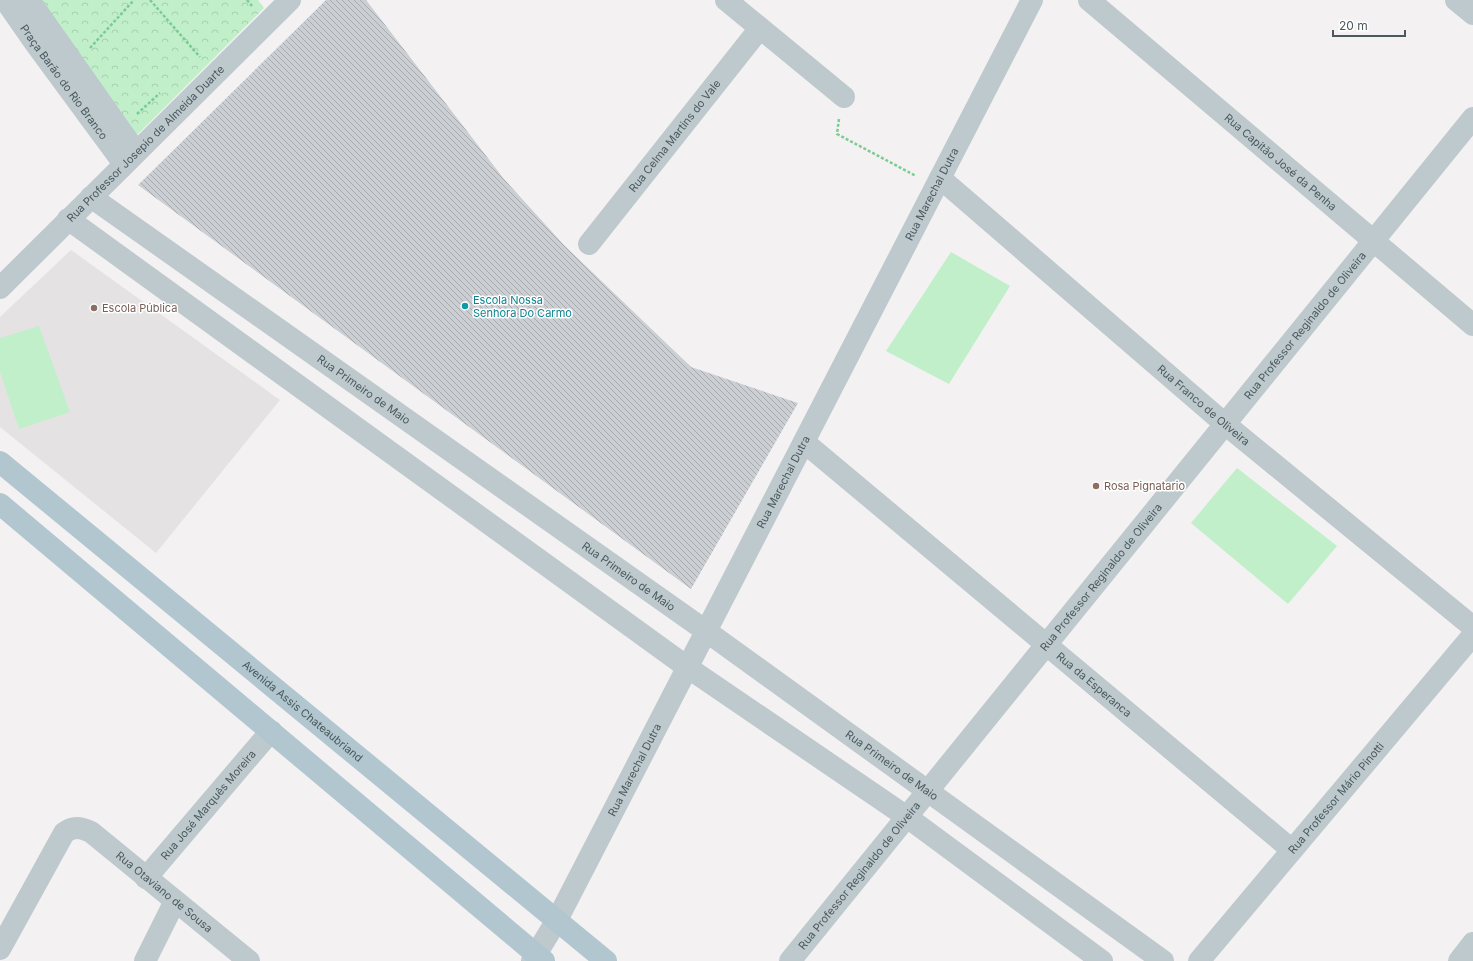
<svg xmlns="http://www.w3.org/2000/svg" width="1473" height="961" viewBox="0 0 1473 961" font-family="Inter,sans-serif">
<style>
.education{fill:#e4e2e3}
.park{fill:url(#park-crowns)}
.pitch{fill:#c1efc9}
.building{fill:url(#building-back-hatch)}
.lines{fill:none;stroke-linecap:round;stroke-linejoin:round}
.path{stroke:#79cd92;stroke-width:2.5;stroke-dasharray:3 2;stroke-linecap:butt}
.minor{stroke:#bdc9cd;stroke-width:22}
.major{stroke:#b1c6cf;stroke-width:22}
.culture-dot{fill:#0f9aa8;stroke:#fff;stroke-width:1.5}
.education-dot{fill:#8d6e63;stroke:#fff;stroke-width:1.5}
.labels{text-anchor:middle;stroke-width:3;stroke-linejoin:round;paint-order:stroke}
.street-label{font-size:11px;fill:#49595e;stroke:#fff}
.culture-label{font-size:11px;fill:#0d838f;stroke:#fff;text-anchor:start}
.education-label{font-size:11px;fill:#785e54;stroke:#fff;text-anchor:start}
</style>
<defs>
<pattern id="park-crowns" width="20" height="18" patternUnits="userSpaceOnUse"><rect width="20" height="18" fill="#c1efc9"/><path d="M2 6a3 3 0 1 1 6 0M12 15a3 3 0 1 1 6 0" fill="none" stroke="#a7cfaf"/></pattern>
<pattern id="building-back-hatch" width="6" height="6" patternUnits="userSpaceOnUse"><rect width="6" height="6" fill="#cbcfd3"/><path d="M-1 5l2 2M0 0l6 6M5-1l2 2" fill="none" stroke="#a7abae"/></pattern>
</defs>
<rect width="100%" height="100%" fill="#f3f1f1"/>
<path class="education" d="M71 250 280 400 156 553 0 427V317Z"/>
<path class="park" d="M36 0H258L264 8 136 136Z"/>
<path class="pitch" d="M951 252 1010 286 949 384 886 351Z
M39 326 70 412 19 429 0 372V338Z
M1237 468 1337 546 1288 604 1191 523Z"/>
<path class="building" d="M326 0H366L504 179 564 245 691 367 798 403 691 589 138 185Z"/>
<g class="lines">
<path class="path" d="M150 0 200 57
M247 0 252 6
M90 48 134 0
M137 114 160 93
M839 119 837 134 916 176"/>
<g class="minor">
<path id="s1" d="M5 0 35 43 124 164"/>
<path d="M29 0 136 152"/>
<path d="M726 0 844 97"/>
<path id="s2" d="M1089 0 1473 325"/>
<path d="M1456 0 1473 14"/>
<path id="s3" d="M940 178 1225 424 1473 627"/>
<path id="s4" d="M91 197 706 631 1163 961"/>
<path d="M68 219 687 667 907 817 1102 961"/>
<path id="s5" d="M589 244 760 28"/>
<path id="s6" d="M0 288 290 0"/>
<path id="s7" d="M804 442 1292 850"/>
<path id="s8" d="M146 878 271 731"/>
<path id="s9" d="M0 949 64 833C73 826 80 827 91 832L249 961"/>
<path d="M145 961 175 901"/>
<path id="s10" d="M532 961 557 920 1032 0"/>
<path id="s11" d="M790 961 1473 118"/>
<path id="s12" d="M1199 961 1473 635"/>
<path d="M1459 961 1473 943"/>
</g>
<g class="major">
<path id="s13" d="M0 462 606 961"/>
<path d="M0 504 544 961"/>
</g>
</g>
<circle class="culture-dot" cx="465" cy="306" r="4"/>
<g class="education-dot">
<circle cx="94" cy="308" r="4"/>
<circle cx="1096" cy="486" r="4"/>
</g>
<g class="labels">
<g class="street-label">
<text dy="4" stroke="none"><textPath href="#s1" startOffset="101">Praça Barão do Rio Branco</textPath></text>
<text dy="4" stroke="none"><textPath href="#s5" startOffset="138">Rua Celma Martins do Vale</textPath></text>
<text dy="4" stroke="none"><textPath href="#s6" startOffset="205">Rua Professor Josepio de Almeida Duarte</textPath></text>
<text dy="4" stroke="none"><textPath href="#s2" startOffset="251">Rua Capitão José da Penha</textPath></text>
<text dy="4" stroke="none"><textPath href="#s10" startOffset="865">Rua Marechal Dutra</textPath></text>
<text dy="4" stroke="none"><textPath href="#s11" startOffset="818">Rua Professor Reginaldo de Oliveira</textPath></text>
<text dy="4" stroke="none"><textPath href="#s4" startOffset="334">Rua Primeiro de Maio</textPath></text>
<text dy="4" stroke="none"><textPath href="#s3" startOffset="348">Rua Franco de Oliveira</textPath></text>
<text dy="4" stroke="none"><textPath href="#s10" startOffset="541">Rua Marechal Dutra</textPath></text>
<text dy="4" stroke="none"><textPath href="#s4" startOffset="658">Rua Primeiro de Maio</textPath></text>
<text dy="4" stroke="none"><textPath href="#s11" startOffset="494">Rua Professor Reginaldo de Oliveira</textPath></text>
<text dy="4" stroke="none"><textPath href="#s7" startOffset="378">Rua da Esperanca</textPath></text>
<text dy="4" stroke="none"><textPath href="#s13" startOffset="392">Avenida Assis Chateaubriand</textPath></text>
<text dy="4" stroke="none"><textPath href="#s4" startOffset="982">Rua Primeiro de Maio</textPath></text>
<text dy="4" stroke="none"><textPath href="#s10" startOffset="217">Rua Marechal Dutra</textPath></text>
<text dy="4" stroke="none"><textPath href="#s12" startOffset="213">Rua Professor Mário Pinotti</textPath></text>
<text dy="4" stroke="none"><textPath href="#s8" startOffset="96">Rua José Marquês Moreira</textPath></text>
<text dy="4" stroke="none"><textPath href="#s11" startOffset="110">Rua Professor Reginaldo de Oliveira</textPath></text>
<text dy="4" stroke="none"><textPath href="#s9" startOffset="256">Rua Otaviano de Sousa</textPath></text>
</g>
<g class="culture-label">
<text x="473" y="304">Escola Nossa<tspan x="473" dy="13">Senhora Do Carmo</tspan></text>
</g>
<g class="education-label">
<text x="102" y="312">Escola Pública</text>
<text x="1104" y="490">Rosa Pignatario</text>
</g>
</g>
<path d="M1333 30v6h72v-6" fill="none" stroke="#49595e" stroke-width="2"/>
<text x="1339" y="30" font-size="12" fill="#49595e" stroke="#ffffff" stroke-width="3" paint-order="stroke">20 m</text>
</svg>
